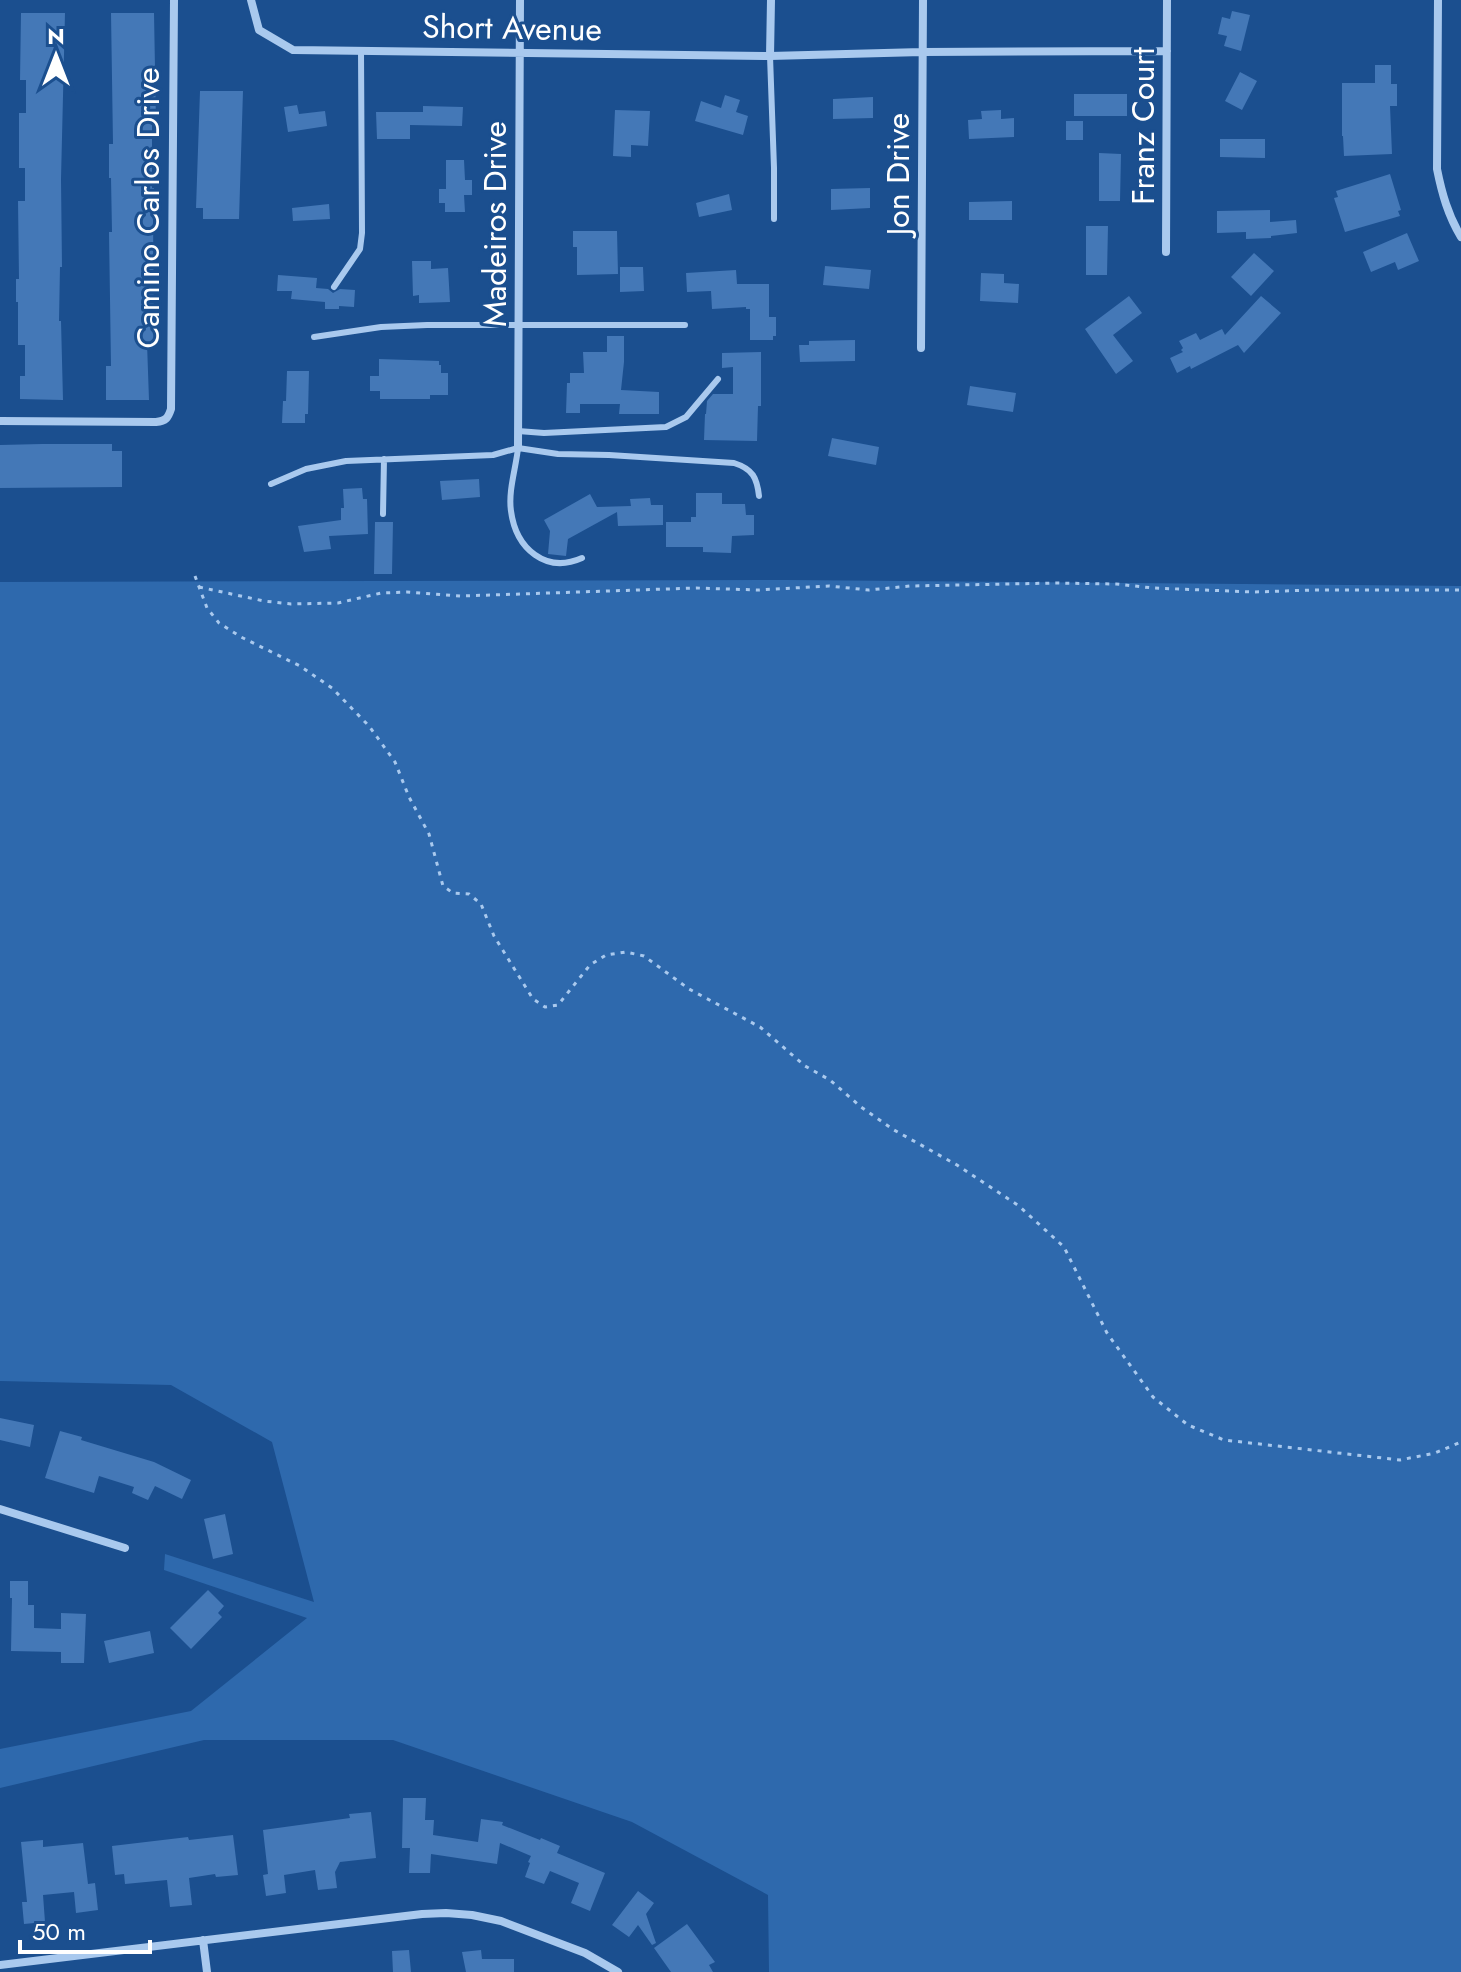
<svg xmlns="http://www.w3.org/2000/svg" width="1461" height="1972" viewBox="0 0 1461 1972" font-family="Jost,sans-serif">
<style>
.green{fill:#2e69ad}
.building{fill:#4478b7}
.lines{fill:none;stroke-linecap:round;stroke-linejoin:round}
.path{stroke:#a9c9ee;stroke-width:3;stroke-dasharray:4 6;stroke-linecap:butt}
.lane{stroke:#a9c9ee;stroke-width:6}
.street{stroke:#a9c9ee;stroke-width:8}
.labels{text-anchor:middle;stroke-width:6;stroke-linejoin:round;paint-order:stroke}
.street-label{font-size:32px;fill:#fff;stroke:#1b4f8f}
</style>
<rect width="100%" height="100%" fill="#1b4f8f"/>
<path class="green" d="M788 580 1461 586V1972H769L768 1895 632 1822 393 1740H204L0 1788V1749L191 1711 307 1618 164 1570 165 1554 314 1602 272 1442 171 1385 0 1381V582Z"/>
<path class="building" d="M1232 11 1250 15 1241 51 1224 46 1227 36 1218 34 1222 17 1230 19Z
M21 13H65L61 179 62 267H60L59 321H61L63 400 20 399V376H25V345H18V302H16V279H19L18 201H25V168H19V113H26V80H20Z
M111 13H154L156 124H152V188H154V212H153L154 343H147L149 400H106V366H111L109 232H112L111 178H109V144H113Z
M1375 65H1391V84H1397V106H1390L1392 154 1344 156 1343 136H1342V83H1375Z
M1240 72 1257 81 1242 110 1225 101Z
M200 91H243L239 219H203V208H196Z
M1074 94H1127V116H1074Z
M725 95 740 100 736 112 748 116 743 135 695 121 701 101 721 108Z
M873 97V118L833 119V99Z
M297 105 299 114 325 111 327 126 288 132 284 107Z
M423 106 463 107 462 126 410 125V139H377L376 112H423Z
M615 110 650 111 648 146 631 145V157L613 156Z
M1001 110V119L1014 118V137L969 139 968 120 982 119 981 111Z
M1066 121H1083V140H1066Z
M1220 139H1265V158L1220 157Z
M1099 153 1121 154 1120 201H1099Z
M446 160H464L465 180H472V195H464L465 212H445V203H439V189H446Z
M1390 174 1401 210 1398 211 1400 216 1345 232 1334 198 1338 197 1336 191Z
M870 188V208L831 210V189Z
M729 194 732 210 699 217 696 203Z
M1012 201V220H969V202Z
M329 204 330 219 293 221 292 208Z
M1270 210V222L1296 220 1297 233 1271 236V238L1246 239V232L1217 233V211Z
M1086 226H1108L1107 275H1086Z
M573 231H617L618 274 577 275V247H573Z
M1407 233 1419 261 1398 270 1395 262 1371 272 1363 252Z
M1254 253 1274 271 1251 296 1231 277Z
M412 261H431V269L448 268 450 302 419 303V295L413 296Z
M825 266 871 270 869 289 823 285Z
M620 267H643L644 291 620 292Z
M736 270 737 284H769V317H776V336H773V340H750V309H746V307L712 309 711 291 687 292 686 273Z
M981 273 1004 274V283L1019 284 1018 303 980 301Z
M278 275 317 278 316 288 328 289 333 293 340 289 355 290 354 307 339 306V309H325V302L291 299 292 291H277Z
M1129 296 1142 313 1113 335 1133 361 1116 374 1085 329Z
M1261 296 1281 313 1244 353 1238 345 1191 369 1190 366 1177 373 1170 358 1183 352 1181 350 1183 348 1179 341 1196 333 1200 340 1222 329 1225 335Z
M607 336H624V362L621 390 659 392V414H619L620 404H580V413H566L567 383H570V373H584L583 352H607Z
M855 340V361L800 362 799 345H809V341Z
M761 352V406H758L757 441 704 440 705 414H706L707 401 713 394H733V367L722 368V353Z
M379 359 439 361V365H441V373H448V395H430V399H380V391H370V376H379Z
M287 371H309L308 414H305V423H282L283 401H286Z
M970 386 1016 393 1013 412 967 405Z
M832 438 879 447 876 465 828 456Z
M42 444H112V451H122V487L0 488V445Z
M479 479 480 497 442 500 440 481Z
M362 488 363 499H367L368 534 329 536 331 549 304 552 298 526 341 520V508H344L343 489Z
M696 493H722V504H745L746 515H754V535L732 536 731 553 703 552V547H666V522H691V517H696Z
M590 494 597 507 631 506 630 499 650 498 651 505H663V525L618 526 617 512 568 539 566 556 548 554 550 531 544 520Z
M375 522H393L392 574H374Z
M0 1418 34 1425 30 1447 0 1440Z
M60 1431 82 1437 81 1440 154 1462 191 1480 182 1499 155 1486 148 1500 132 1493 134 1487 99 1476 94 1493 45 1478Z
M225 1514 233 1554 213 1559 204 1519Z
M10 1581H28V1605H34V1628L61 1629V1613L86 1614 84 1663H61V1652L11 1651 12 1598H10Z
M208 1590 224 1606 218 1613 222 1617 191 1649 170 1628Z
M150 1631 154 1653 109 1663 104 1641Z
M403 1798H426L425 1820H434L433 1835 478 1842 481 1819 503 1822 502 1825 540 1840 541 1838 560 1846 557 1853 605 1873 590 1911 571 1903 579 1883 550 1871 544 1884 525 1877 530 1863 528 1862 531 1856 500 1843 497 1864 431 1854 430 1873H409L410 1848H402Z
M371 1812 376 1858 340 1862 335 1872 337 1888 318 1890 315 1870 284 1875 286 1893 266 1896 263 1875 268 1874 263 1830 350 1818 349 1814Z
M233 1835 238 1875 216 1877 215 1874 189 1878 192 1905 170 1907 167 1880 125 1884 124 1874 115 1875 112 1846 188 1837 189 1840Z
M43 1840V1847L83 1843 88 1884 95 1883 98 1910 76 1913 74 1892 43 1895 45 1922 24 1924 22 1902H27L21 1842Z
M638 1891 654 1903 646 1914 656 1943 652 1945 638 1925 629 1937 612 1925Z
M687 1924 715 1962 709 1965 713 1972H671L654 1948Z
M409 1950 411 1972H393L392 1951Z
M481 1950 482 1959H514V1972H466L462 1952Z"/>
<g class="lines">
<path class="path" d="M195 576 207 608 219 623 241 637 300 666 332 688 369 726 395 762 409 797 429 834 443 886 453 893 469 894 481 904 494 936 533 999 545 1007 558 1005 590 965 606 955 626 952 644 956 689 989 760 1027 805 1066 830 1080 861 1107 894 1130 957 1165 1019 1206 1064 1247 1107 1333 1153 1397 1188 1425 1224 1440 1400 1460 1435 1453 1461 1442
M199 587 264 601 291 604 338 603 381 593 407 592 461 596 696 588 758 590 829 586 869 590 910 586 1057 583 1116 584 1153 588 1254 592 1313 590H1461"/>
<path class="lane" d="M770 56 774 168V219
M334 287 360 249 362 233 361 51
M314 337 381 327 427 325H685
M518 431 544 433 666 427 686 417 718 379
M518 448C516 468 508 491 511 511 516 549 546 574 582 558
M271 484 306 469 346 461 493 455 518 448 558 454 609 455 734 463C753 469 757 478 759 496
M383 514 384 459"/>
<path class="street" d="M251 0 259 30 293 50 770 56 922 52 1167 51
M1438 0 1437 169C1442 194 1448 215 1461 237
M770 56 771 0
M1166 252 1167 0
M921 348 923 0
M0 421 156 422C166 421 168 418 171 409L174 0
M518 448 520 0
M0 1509 125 1548
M203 1940 207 1972
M0 1965 422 1914 446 1913 472 1915 501 1921 585 1953 618 1972"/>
</g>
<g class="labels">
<g class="street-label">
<text transform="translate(512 28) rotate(1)" y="11">Short Avenue</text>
<text transform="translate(1143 126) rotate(-90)" y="11">Franz Court</text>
<text transform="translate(898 174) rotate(-90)" y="11">Jon Drive</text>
<text transform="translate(148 208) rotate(-90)" y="11">Camino Carlos Drive</text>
<text transform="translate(495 224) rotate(-90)" y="11">Madeiros Drive</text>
</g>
</g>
<g transform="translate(56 56)" stroke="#1b4f8f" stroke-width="6" paint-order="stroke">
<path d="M0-6L14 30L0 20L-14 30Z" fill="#ffffff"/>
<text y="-12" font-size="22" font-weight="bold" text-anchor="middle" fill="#ffffff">N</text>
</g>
<path d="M20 1940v12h130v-12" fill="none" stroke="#ffffff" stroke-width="4"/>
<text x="32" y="1940" font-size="24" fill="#ffffff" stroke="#1b4f8f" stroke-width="6" paint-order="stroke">50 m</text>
</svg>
